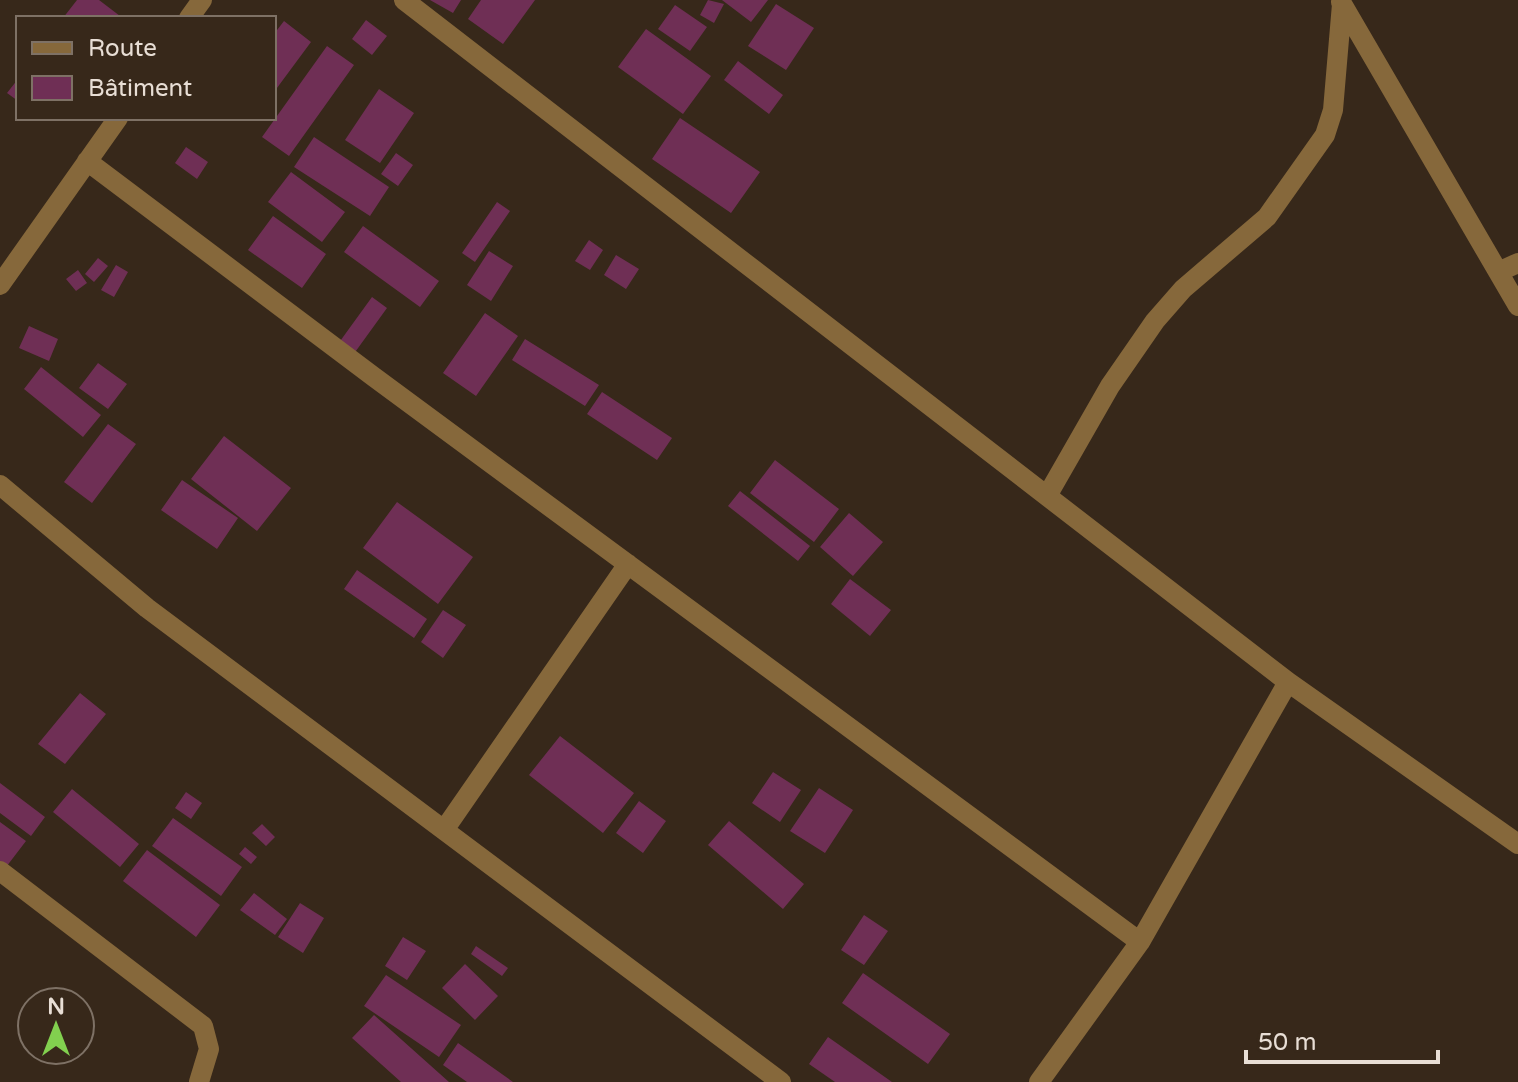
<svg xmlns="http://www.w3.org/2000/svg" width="1518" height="1082" viewBox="0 0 1518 1082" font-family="'Varela Round',sans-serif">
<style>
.building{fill:#6f2f55}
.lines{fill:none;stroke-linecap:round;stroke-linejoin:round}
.minor{stroke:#86683b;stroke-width:20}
</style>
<rect width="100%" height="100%" fill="#37281a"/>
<path class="building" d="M77 0H99L120 16 63 18Z
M430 0H461L453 13Z
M481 0H535L503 44 468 19Z
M708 0 724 4 714 23 700 15Z
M722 0H768L751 22Z
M776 4 814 28 786 70 748 46Z
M675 5 707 27 690 51 658 29Z
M366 20 387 36 372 55 352 39Z
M284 21 311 42 274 92V34Z
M646 29 711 76 683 114 618 67Z
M327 46 354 65 289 156 262 137Z
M738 61 783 95 769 114 724 80Z
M18 79V101L7 93Z
M379 89 414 113 380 163 345 140Z
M680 118 760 172 731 213 652 159Z
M314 137 389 187 370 216 294 167Z
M186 147 208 162 197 179 175 163Z
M396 153 413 165 398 186 381 174Z
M291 172 345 212 322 242 268 202Z
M497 202 510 211 475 262 462 253Z
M273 216 326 254 302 288 248 250Z
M363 226 439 281 420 307 344 252Z
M589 240 603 250 590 270 575 261Z
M489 251 513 266 491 301 467 285Z
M616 255 639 269 626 289 604 275Z
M98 258 108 266 94 282 85 274Z
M116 265 128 272 114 297 101 290Z
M78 270 87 283 76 291 66 279Z
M372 297 387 308 353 355 338 344Z
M485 313 518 336 476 396 443 373Z
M29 326 58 339 49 361 19 348Z
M525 339 599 385 585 406 512 360Z
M98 363 127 384 108 409 79 388Z
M41 367 101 415 83 437 24 389Z
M602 392 672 438 657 460 587 414Z
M108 424 136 444 92 503 64 482Z
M224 436 291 488 257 531 191 479Z
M775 460 839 509 814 542 750 493Z
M182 480 238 518 217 549 161 510Z
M740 491 810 546 798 561 728 506Z
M397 502 473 557 438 604 363 548Z
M849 513 883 542 853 576 820 547Z
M357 570 427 619 414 638 344 589Z
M850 579 891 610 870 636 831 604Z
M443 610 466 625 443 658 421 642Z
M80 693 106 714 65 764 38 744Z
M560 736 634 793 603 833 529 775Z
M773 772 801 790 780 822 752 803Z
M0 783 45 817 31 836 0 813Z
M819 788 853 810 825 853 790 831Z
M72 789 139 844 120 867 53 812Z
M186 792 202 803 191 819 175 808Z
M639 801 666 821 643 853 616 833Z
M173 818 242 867 221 896 152 846Z
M729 821 804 884 783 909 708 845Z
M0 822 26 841 0 875Z
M262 824 275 837 266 846 252 833Z
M245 847 257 857 251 864 239 854Z
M147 850 220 905 196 937 123 881Z
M254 893 287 919 275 935 240 910Z
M300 903 324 918 303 953 278 937Z
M864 915 888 931 864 965 841 950Z
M403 937 426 951 407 980 385 966Z
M476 946 508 968 502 976 471 954Z
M465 964 498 996 475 1020 442 988Z
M863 973 950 1034 928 1064 842 1003Z
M386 975 461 1025 439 1057 364 1006Z
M374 1015 449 1082H401L352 1038Z
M828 1037 892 1082H835L809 1064Z
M458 1043 513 1082H467L443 1065Z"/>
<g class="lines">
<path class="minor" d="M404 0 1288 682 1518 844
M1341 2 1518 306
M189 18 202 0
M87 161 374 377 1140 942
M1498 272 1518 263
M0 285 118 118
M0 485 147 608 781 1082
M1047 496 1110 386 1155 321 1183 289 1267 217 1325 135 1333 110 1342 4
M444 830 628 564
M0 871 203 1026 209 1049 199 1082
M1039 1082 1140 942 1288 682"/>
</g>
<rect x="16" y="16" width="260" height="104" fill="#37281a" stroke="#7e7165" stroke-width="2"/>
<rect x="32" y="42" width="40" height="12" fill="#86683b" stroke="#7e7165" stroke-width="2"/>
<text x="88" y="56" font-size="24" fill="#e8ded5">Route</text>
<rect x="32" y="76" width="40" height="24" fill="#6f2f55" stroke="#7e7165" stroke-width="2"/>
<text x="88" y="96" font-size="24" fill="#e8ded5">Bâtiment</text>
<g transform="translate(56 1026)"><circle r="38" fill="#37281a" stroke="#7e7165" stroke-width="2"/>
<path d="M0-6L14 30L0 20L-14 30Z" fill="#82d04f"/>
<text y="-12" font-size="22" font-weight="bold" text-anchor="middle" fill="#e8ded5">N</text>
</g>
<path d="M1246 1050v12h192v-12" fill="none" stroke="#e8ded5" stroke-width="4"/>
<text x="1258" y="1050" font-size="24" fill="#e8ded5" stroke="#37281a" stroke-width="6" paint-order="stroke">50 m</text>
</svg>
